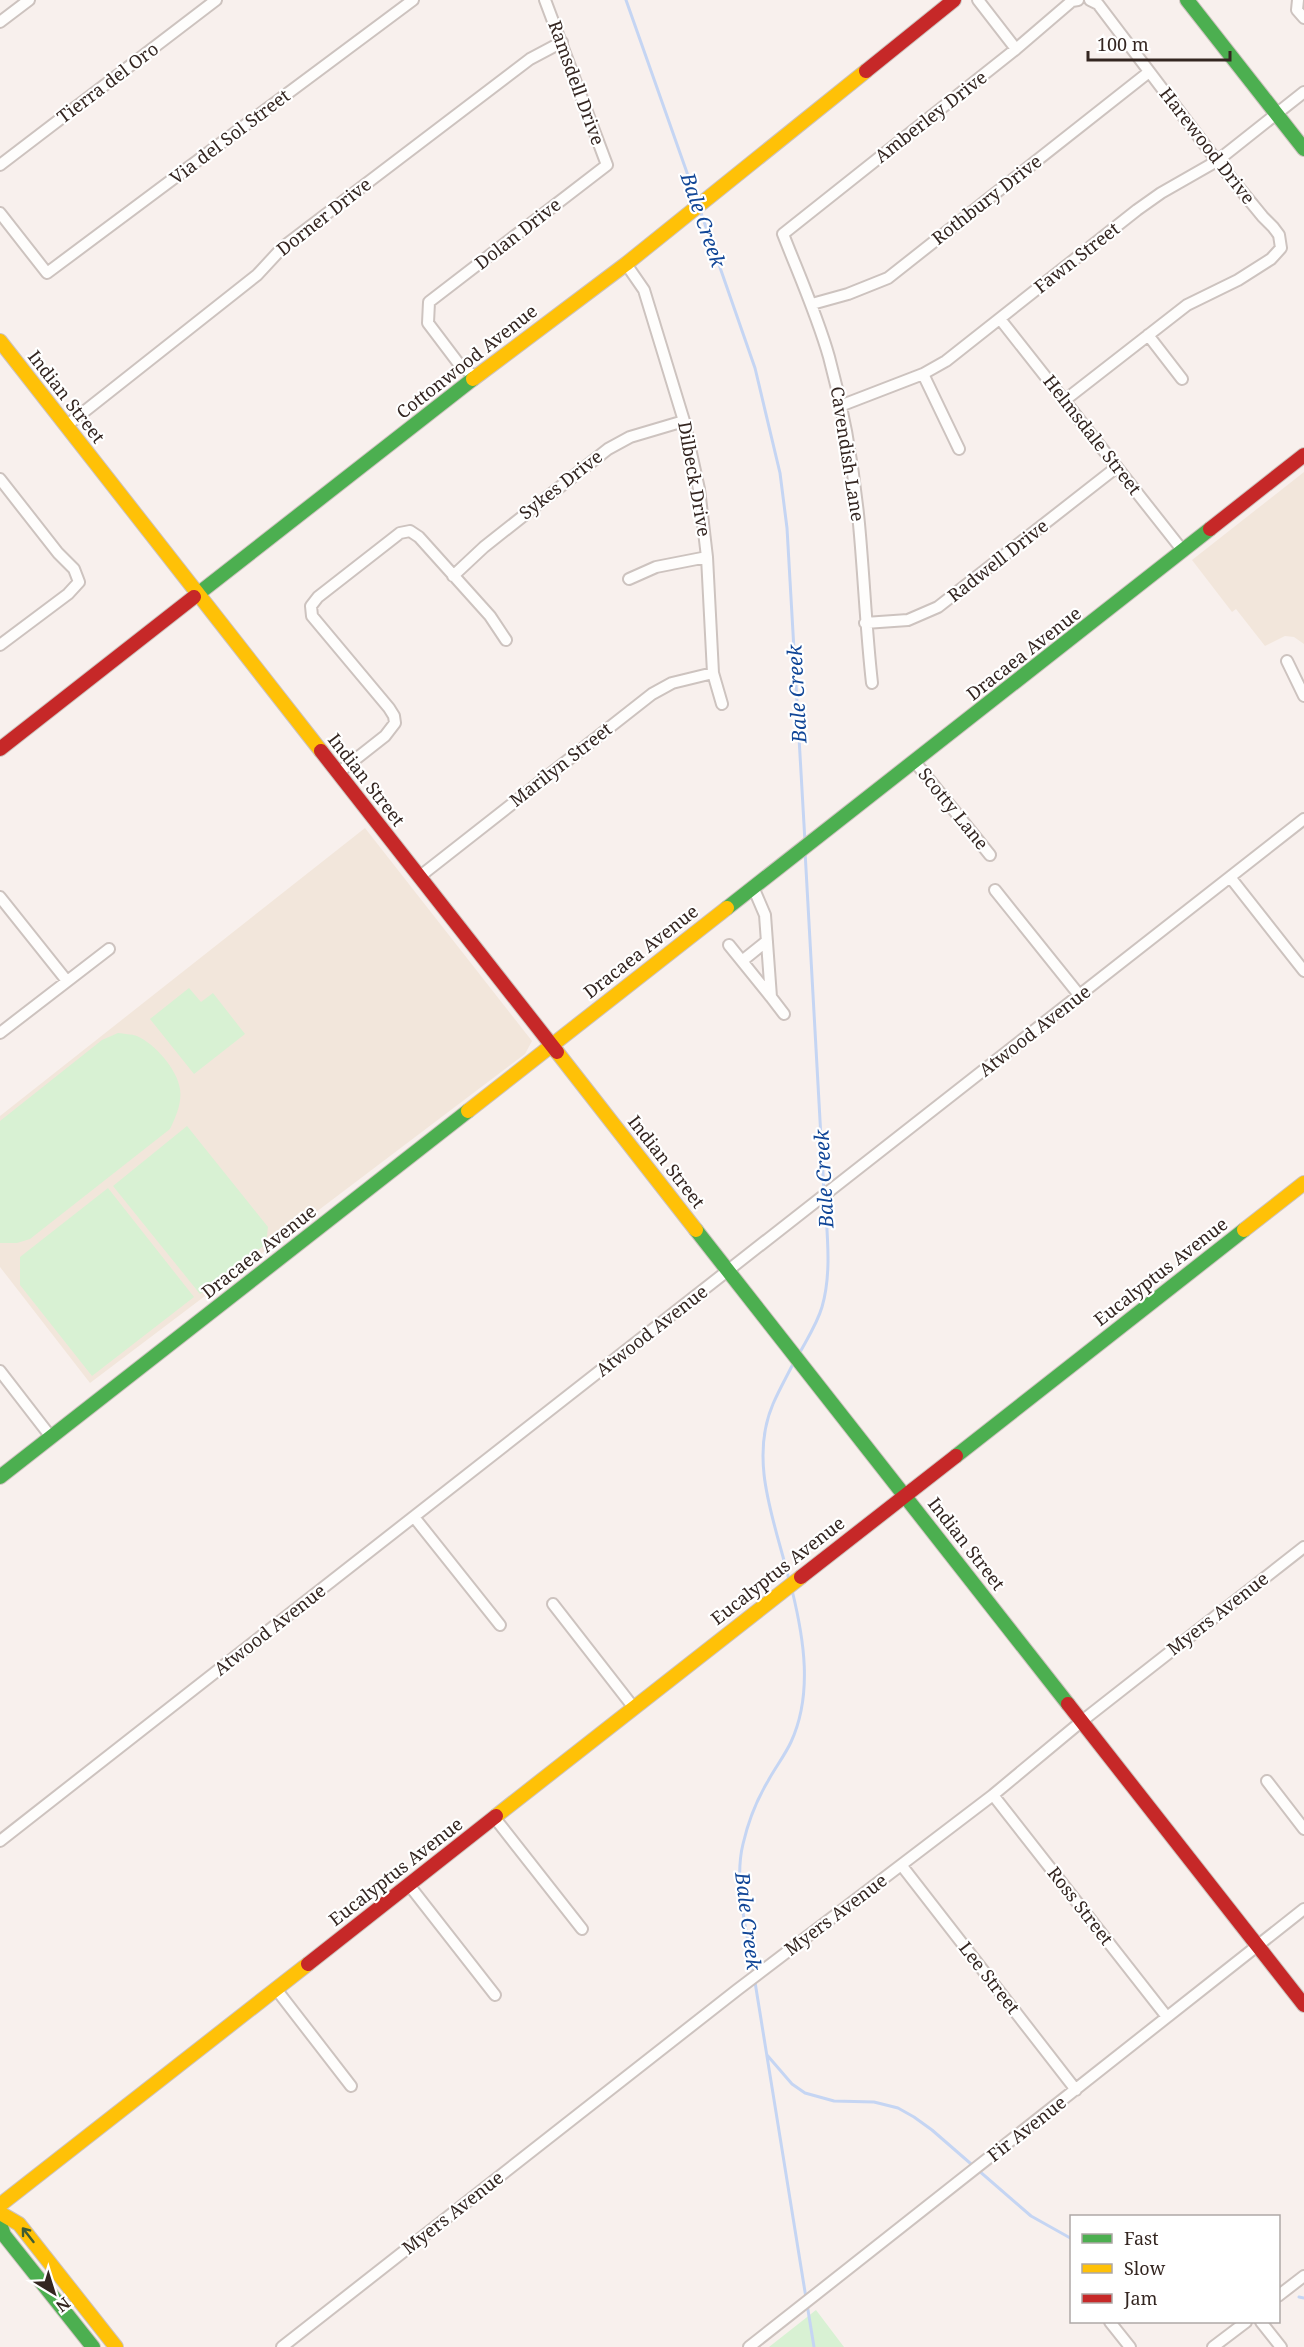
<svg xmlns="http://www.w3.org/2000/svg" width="1304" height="2347" viewBox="0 0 1304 2347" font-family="'Noto Serif',serif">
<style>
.education{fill:#f2e6db}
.green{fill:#d8f1d3}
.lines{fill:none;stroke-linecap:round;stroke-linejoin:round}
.stream{stroke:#c5d5f3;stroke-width:3}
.street-casing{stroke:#cdc3bf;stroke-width:14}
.fast-casing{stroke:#cdc3bf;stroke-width:16}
.slow-casing{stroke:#cdc3bf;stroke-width:16}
.jam-casing{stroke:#cdc3bf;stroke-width:16}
.street{stroke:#fefdfc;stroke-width:10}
.fast{stroke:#4caf50;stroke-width:14}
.slow{stroke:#ffc107;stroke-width:14}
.jam{stroke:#c62828;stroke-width:14}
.oneway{stroke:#3e5d34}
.labels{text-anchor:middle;stroke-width:4.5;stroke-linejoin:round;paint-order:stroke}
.street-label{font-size:18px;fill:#342621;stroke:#fff}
.water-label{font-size:20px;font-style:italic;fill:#114697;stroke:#fff}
</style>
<rect width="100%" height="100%" fill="#f8f0ed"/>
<path class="education" d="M1304 472V644L1294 637 1285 636 1265 646 1236 609 1232 612 1192 560Z
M365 828 532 1041 525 1054 90 1383 0 1267V1116Z"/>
<path class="green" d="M189 988 201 1002 213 993 245 1034 194 1074 150 1019Z
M118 1033C124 1034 131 1034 137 1036 155 1044 177 1069 180 1089 182 1103 176 1117 170 1129L30 1239 17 1243H0V1121L102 1040Z
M187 1126 268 1227 266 1244 200 1294 113 1186Z
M108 1188 194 1297 92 1376 20 1285V1257Z
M816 2310 844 2347H769Z"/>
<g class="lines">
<path class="stream" d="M626 0 697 201
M700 210 755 368 780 473 787 528 805 842
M805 851 824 1192
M799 1354C807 1339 817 1324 822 1307 832 1273 827 1234 825 1199
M789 1580C776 1524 748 1462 773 1404 779 1390 787 1376 794 1362
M754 1975C748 1935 733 1884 743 1844 748 1822 756 1801 768 1781 775 1768 785 1755 791 1742 813 1694 804 1639 792 1590
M755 1982 806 2298
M767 2055 792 2084 805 2093 834 2101 874 2102 898 2108 914 2117 932 2130 1031 2216 1072 2239
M1299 2297 1304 2298
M807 2304 814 2347"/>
<g class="street-casing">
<path id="street" d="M978 0 1016 49
M1298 0 1297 10 1304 18
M0 22 29 0
M0 165 216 0
M0 213 47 273 413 0
M626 264 644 290 684 421 699 489 707 557 713 673 722 704
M812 304 848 294 888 278 1149 72
M1000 319 1183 551
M1148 335 1182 379
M923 374 959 449
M475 377 459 364 428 323 429 302 607 165 545 0
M1065 400 1187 305 1238 280 1271 259 1281 248 1279 235 1273 227 1263 217 1217 161 1098 4 1090 0
M840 406 923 374 946 361 1137 210 1161 193 1217 161 1304 92
M66 426 257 275 283 247 530 59 562 42
M0 479 58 553 74 569 79 582 68 594 0 645
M453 576 484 547 608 449 630 437 684 421
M629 579 656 567 707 557
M865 623 908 620 938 607 1117 467
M1287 661 1304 696
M872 683C866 630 864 577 859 524 854 471 843 408 829 357 817 315 799 275 783 234L1016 49 1072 1 1078 0
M915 762 990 855
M338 773 385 736 395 723 394 716 389 708 312 616 311 606 318 597 400 533 410 531 419 537 490 616 506 640
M419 877 652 694 672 683 713 673
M1230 877 1304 971
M753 887 765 915 771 997 784 1014
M995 890 1080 996
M0 897 67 981
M729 945 771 997
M742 961 767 941
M0 1033 109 949
M0 1371 51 1437
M414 1517 500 1625
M553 1604 634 1708
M1267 1781 1304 1829
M993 1795 1167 2017
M494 1817 582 1929
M0 1841 1304 819
M902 1866 1076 2090
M409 1885 495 1995
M276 1989 351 2086
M1278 2296 1304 2276
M1110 2322 1130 2347
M1261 2322 1281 2347
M282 2347 737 1990 993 1795 1082 1721 1304 1547
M749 2347 1304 1909
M1213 2347 1246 2322"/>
</g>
<g class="fast-casing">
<path id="fast" d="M1187 0 1304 149
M194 597 473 379
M727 908 1210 529
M696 1230 1068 1704
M956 1456 1244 1230
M0 1477 468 1111
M0 2224 4 2235 93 2347"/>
</g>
<g class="slow-casing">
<path id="slow" d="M0 341 321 751
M473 379 626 264 866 71
M557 1052 696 1230
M468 1111 727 908
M1244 1230 1304 1183
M496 1816 801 1577
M0 2205 308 1964
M0 2213 19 2224 116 2347"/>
</g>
<g class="jam-casing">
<path id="jam" d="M866 71 954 0
M1210 529 1304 455
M0 749 194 597
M321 751 557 1052
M801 1577 956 1456
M1068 1704 1304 2005
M308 1964 496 1816"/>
</g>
<use href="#street" class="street"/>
<use href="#fast" class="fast"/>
<use href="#slow" class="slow"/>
<use href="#jam" class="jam"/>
</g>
<defs><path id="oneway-shaft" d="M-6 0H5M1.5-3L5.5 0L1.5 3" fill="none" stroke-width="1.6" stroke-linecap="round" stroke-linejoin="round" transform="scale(1.5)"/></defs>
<use class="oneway" href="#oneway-shaft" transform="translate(28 2235) rotate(-128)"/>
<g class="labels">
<g class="street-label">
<text transform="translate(108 83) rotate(-37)" y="6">Tierra del Oro</text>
<text transform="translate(576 83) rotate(70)" y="6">Ramsdell Drive</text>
<text transform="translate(931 117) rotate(-38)" y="6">Amberley Drive</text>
<text transform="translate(230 137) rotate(-37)" y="6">Via del Sol Street</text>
<text transform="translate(1207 146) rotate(52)" y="6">Harewood Drive</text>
<text transform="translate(987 200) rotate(-38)" y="6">Rothbury Drive</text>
<text transform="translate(324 217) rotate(-38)" y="6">Dorner Drive</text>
<text transform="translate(518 234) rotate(-38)" y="6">Dolan Drive</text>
<text transform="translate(1077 258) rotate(-38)" y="6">Fawn Street</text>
<text transform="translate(467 362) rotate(-38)" y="6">Cottonwood Avenue</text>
<text transform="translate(66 397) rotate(52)" y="6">Indian Street</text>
<text transform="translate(1092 435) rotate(52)" y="6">Helmsdale Street</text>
<text transform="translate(847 454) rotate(81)" y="6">Cavendish Lane</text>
<text transform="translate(694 479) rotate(80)" y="6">Dilbeck Drive</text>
<text transform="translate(561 485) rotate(-38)" y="6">Sykes Drive</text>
<text transform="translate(998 561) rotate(-38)" y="6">Radwell Drive</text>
<text transform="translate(1024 654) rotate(-38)" y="6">Dracaea Avenue</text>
<text transform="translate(561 765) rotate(-38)" y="6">Marilyn Street</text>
<text transform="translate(366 780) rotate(52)" y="6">Indian Street</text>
<text transform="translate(953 809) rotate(51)" y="6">Scotty Lane</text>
<text transform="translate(641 952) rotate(-38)" y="6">Dracaea Avenue</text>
<text transform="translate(1035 1031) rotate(-38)" y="6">Atwood Avenue</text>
<text transform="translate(666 1162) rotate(52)" y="6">Indian Street</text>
<text transform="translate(259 1252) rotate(-38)" y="6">Dracaea Avenue</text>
<text transform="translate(1161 1272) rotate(-38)" y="6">Eucalyptus Avenue</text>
<text transform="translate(652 1331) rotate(-38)" y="6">Atwood Avenue</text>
<text transform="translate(966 1544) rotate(52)" y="6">Indian Street</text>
<text transform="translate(778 1571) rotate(-38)" y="6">Eucalyptus Avenue</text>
<text transform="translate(1218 1614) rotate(-38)" y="6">Myers Avenue</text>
<text transform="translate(270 1630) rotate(-38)" y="6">Atwood Avenue</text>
<text transform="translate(396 1872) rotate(-38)" y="6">Eucalyptus Avenue</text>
<text transform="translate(1080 1906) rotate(52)" y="6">Ross Street</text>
<text transform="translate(836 1915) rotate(-37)" y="6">Myers Avenue</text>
<text transform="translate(989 1978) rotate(52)" y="6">Lee Street</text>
<text transform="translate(1027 2129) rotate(-38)" y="6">Fir Avenue</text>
<text transform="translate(453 2213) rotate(-38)" y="6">Myers Avenue</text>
</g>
<g class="water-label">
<text transform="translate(703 220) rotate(71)" y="7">Bale Creek</text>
<text transform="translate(797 694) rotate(-93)" y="7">Bale Creek</text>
<text transform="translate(824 1179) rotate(-93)" y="7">Bale Creek</text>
<text transform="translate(748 1921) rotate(83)" y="7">Bale Creek</text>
</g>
</g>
<rect x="1070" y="2215" width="210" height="108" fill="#ffffff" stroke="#aea8a6" stroke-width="1.5"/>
<rect x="1082" y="2234" width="30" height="9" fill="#4caf50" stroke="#aea8a6" stroke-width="1.5"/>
<text x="1124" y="2245" font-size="18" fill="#342621">Fast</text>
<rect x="1082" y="2264" width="30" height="9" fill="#ffc107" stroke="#aea8a6" stroke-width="1.5"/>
<text x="1124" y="2275" font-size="18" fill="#342621">Slow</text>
<rect x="1082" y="2294" width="30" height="9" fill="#c62828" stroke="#aea8a6" stroke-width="1.5"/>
<text x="1124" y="2305" font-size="18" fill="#342621">Jam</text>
<g transform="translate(54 2293) rotate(142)" stroke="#ffffff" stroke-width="4.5" paint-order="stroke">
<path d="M0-4.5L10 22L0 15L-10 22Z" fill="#342621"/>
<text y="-9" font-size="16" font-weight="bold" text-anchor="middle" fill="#342621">N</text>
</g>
<path d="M1088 51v9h142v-9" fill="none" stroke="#342621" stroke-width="3"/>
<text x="1097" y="51" font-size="18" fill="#342621" stroke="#ffffff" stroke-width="4.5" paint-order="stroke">100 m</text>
</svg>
